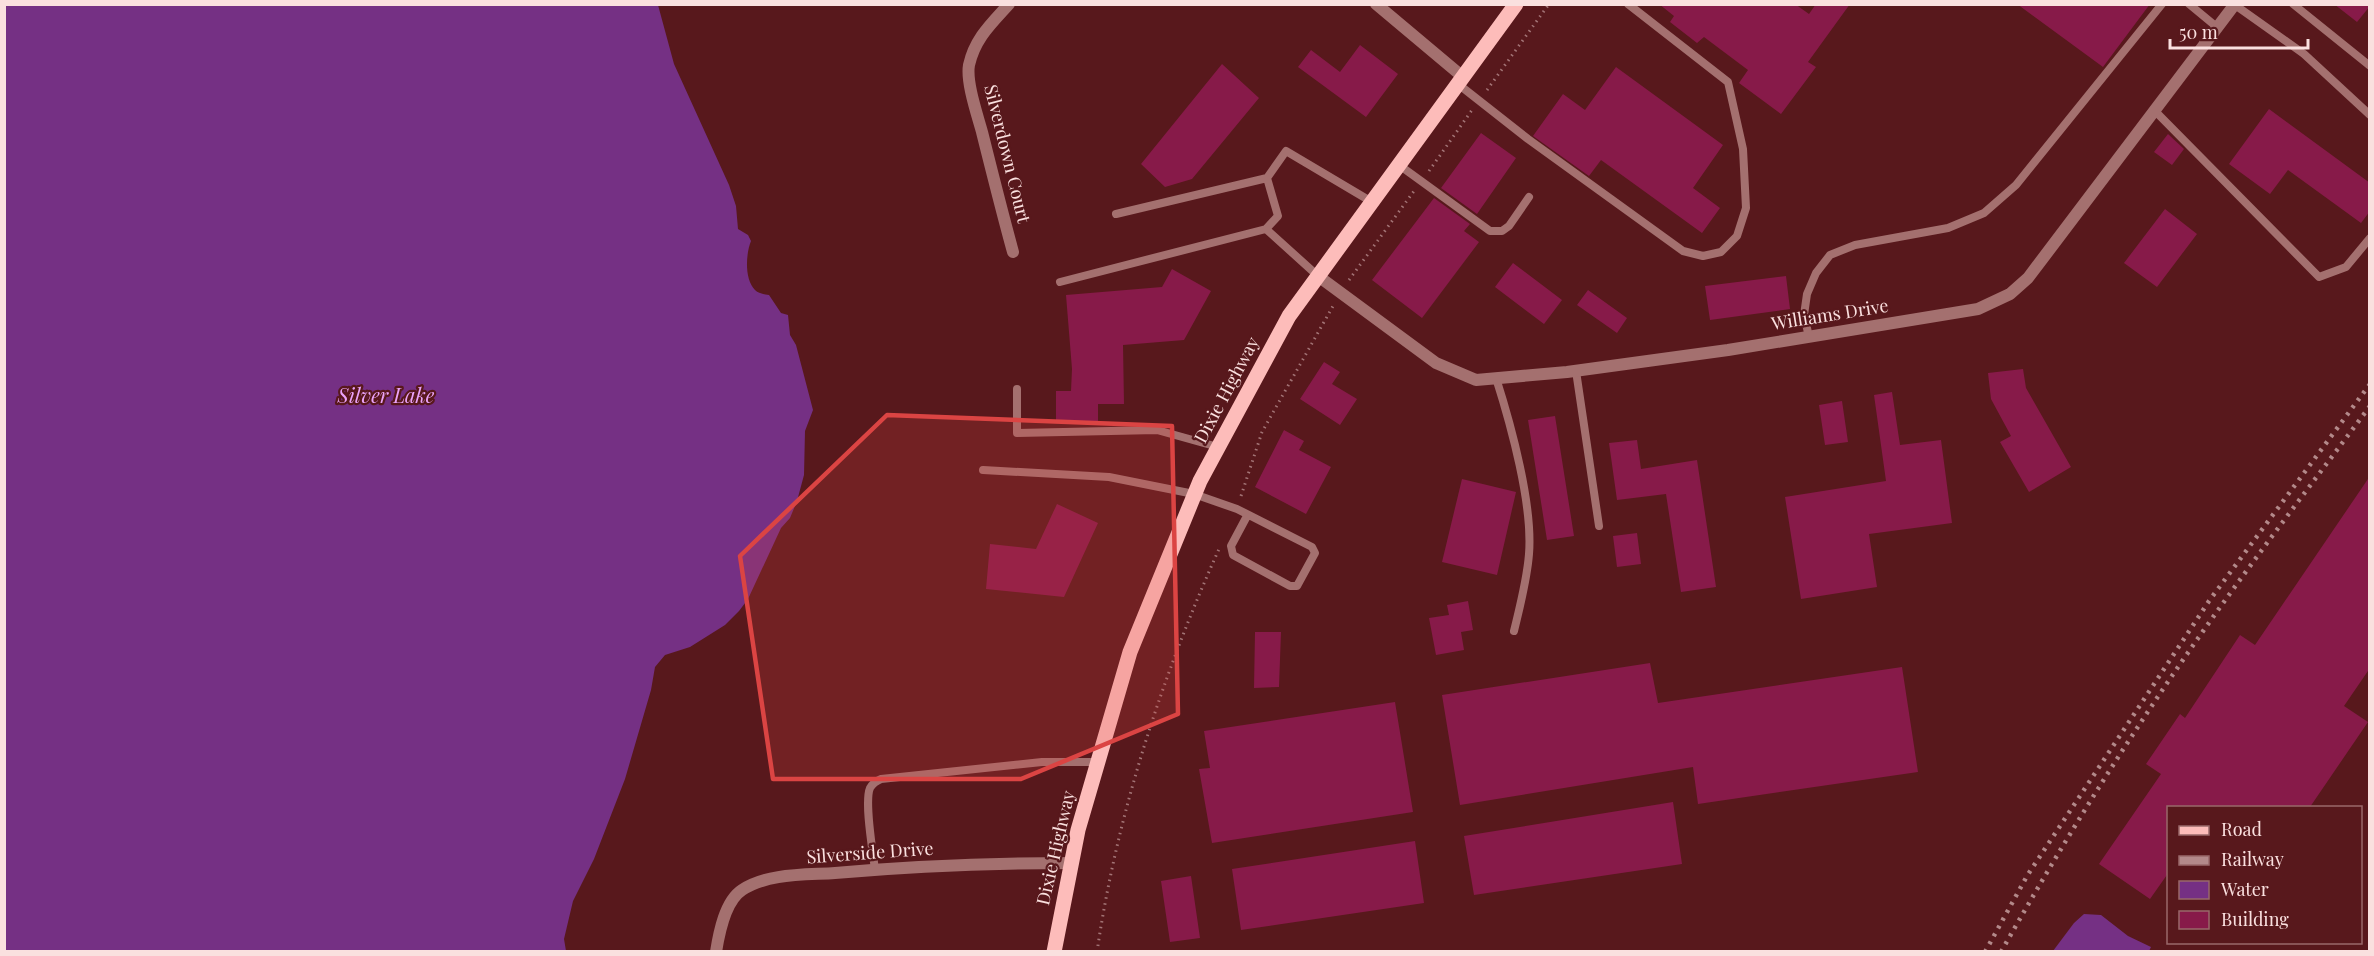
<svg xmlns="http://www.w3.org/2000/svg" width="2374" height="956" viewBox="0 0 2374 956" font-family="'Playfair Display',serif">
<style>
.water{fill:#753084}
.building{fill:#871a49}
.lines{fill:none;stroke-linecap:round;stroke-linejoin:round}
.path{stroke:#a37476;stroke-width:3;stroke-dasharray:1.5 4.5;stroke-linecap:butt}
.lane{stroke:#a4706f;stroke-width:8}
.street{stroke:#a4706f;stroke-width:12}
.primary{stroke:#fdbcba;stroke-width:15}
.rail{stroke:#b3898a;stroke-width:4.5;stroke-dasharray:3 6;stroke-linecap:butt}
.marked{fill:#db4443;fill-opacity:0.2;stroke:#db4443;stroke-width:4.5;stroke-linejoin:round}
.labels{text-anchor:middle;stroke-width:4.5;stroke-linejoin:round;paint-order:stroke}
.street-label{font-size:18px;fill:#fae0df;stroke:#58181c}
.water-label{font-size:20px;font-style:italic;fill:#eba3fa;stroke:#58181c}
</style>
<rect width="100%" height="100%" fill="#58181c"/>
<path class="water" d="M5 4 658 5 674 64 729 185 736 206 738 229 748 235 751 241C746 253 744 279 755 290 759 294 764 294 769 295L781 313 788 315 790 335 796 345 813 410 805 431 804 475 797 501 790 518 781 528 748 599 739 611 725 625 690 647 665 655 655 667 651 690 625 779 594 859 573 901 564 939 566 951H5Z
M2084 914 2101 915 2128 936 2151 947 2149 951H2053L2074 923Z"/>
<path class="building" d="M1659 4H1795L1809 14 1816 4H1850L1808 62 1816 67 1781 114 1739 83 1748 70 1704 37 1697 43 1670 22 1674 16Z
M2017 4H2150L2103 67Z
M2334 4H2370V6L2357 22Z
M1360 45 1398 74 1366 117 1298 67 1311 50 1340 72Z
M1222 64 1259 98 1192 179 1165 187 1141 164Z
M1616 67 1723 145 1693 188 1720 208 1702 233 1601 160 1589 176 1533 136 1563 94 1585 110Z
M2269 109 2370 183V211L2361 223 2288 170 2270 194 2229 164Z
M1481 133 1516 158 1477 214 1441 188Z
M2168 134 2184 149 2172 165 2154 152Z
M1434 198 1470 224 1464 231 1479 242 1422 318 1372 280Z
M2165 209 2197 234 2157 287 2124 263Z
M1513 263 1562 300 1544 324 1495 287Z
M1172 269 1211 291 1184 340 1123 345 1124 404H1098V422H1056V391H1071L1072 369 1066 295 1162 287Z
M1786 276 1790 309 1710 320 1705 286Z
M1588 290 1627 318 1617 333 1577 305Z
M1324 362 1340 372 1332 384 1357 399 1340 425 1300 399Z
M2023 369 2026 388 2071 467 2029 492 2000 442 2011 436 1991 399 1988 373Z
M1892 392 1900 445 1941 440 1952 523 1869 534 1877 587 1801 599 1785 497 1886 481 1874 395Z
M1842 401 1848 442 1825 445 1819 405Z
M1555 416 1574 536 1547 540 1528 420Z
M1284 430 1304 441 1299 450 1331 467 1306 514 1255 487Z
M1637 440 1641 469 1697 460 1716 587 1681 592 1666 494 1617 500 1609 443Z
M2370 476V668L2344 706 2368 722 2310 807H2169V872L2150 899 2099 864 2161 774 2146 764 2180 714 2185 718 2240 635 2255 645Z
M1462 479 1516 492 1497 575 1442 562Z
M1057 504 1098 523 1064 597 986 589 990 544 1036 549Z
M1637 533 1641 564 1617 567 1613 536Z
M1468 601 1473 630 1461 632 1464 650 1436 655 1429 618 1449 615 1447 605Z
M1255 632H1281L1279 687 1254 688Z
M1650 663 1658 703 1902 667 1918 772 1698 804 1693 767 1460 805 1442 695Z
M1395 702 1413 812 1212 843 1199 769 1210 768 1204 731Z
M1673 802 1682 864 1474 895 1464 836Z
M1415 841 1424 903 1241 930 1232 869Z
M1191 876 1200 938 1170 942 1161 881Z"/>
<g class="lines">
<path class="path" d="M1487 90 1549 4
M1429 171 1472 110
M1349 280 1414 191
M1241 496 1262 432 1333 306
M1097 952C1117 814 1162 676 1219 549"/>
<path class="lane" d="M2189 4 2218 28
M2293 4 2370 66
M2235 5 2304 54 2370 115
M1458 84 1528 139 1683 251 1703 256 1721 252 1737 236 1746 208 1743 149 1728 82 1628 4
M2155 111 2319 277 2346 267 2370 238
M1399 165 1490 231H1502L1509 226 1529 197
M1116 214 1267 178
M1266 229 1278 216 1267 178 1286 151 1372 202
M1060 282 1266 229 1318 276
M1809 337 1804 315 1807 294 1816 273 1830 255 1855 245 1948 228 1984 213 2016 185 2162 4
M1576 371 1599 526
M1496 378C1511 425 1533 505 1529 554 1527 580 1520 606 1514 631
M1017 389V433L1157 430 1218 447
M983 470 1109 477 1194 494 1237 509 1312 547 1315 553 1297 586H1290L1233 555 1231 546 1247 516
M875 870C873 852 864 802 870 788 873 783 876 781 881 779L1042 762H1098"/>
<path class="street" d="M1009 4C992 23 975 38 969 65 966 82 977 114 982 132 992 172 1002 212 1013 252
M1376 4 1463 77
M1318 276 1436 363 1476 380 1567 372 1728 350 1978 309 2010 294 2028 278 2235 4
M716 952C719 933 725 901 742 890 768 873 805 875 835 873 914 866 993 863 1071 863"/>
<path class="primary" d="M1054 952 1078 830 1130 652 1200 481 1289 316 1516 4"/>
<path class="rail" d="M1985 952 2027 876 2209 601 2370 384
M2001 952C2068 833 2141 717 2221 606 2269 539 2320 473 2370 406"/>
</g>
<path class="marked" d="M887 415 1172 426 1178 714 1021 779H773L740 556Z"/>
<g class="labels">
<g class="street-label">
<text transform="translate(1007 154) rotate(76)" y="6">Silverdown Court</text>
<text transform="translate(1830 315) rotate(-9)" y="6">Williams Drive</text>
<text transform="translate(1227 390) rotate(-62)" y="6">Dixie Highway</text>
<text transform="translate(1056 848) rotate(-77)" y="6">Dixie Highway</text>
<text transform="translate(870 853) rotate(-4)" y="6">Silverside Drive</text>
</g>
<g class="water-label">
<text x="386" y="403">Silver Lake</text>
</g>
</g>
<rect width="2374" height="956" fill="none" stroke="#fae0df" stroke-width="12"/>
<rect x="2167" y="806" width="195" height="138" fill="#58181c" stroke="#99686a" stroke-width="1.5"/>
<rect x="2179" y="826" width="30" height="9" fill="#fdbcba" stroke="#99686a" stroke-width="1.5"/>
<text x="2221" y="836" font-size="18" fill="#fae0df">Road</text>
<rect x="2179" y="856" width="30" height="9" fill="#b3898a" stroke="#99686a" stroke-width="1.5"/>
<text x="2221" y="866" font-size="18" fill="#fae0df">Railway</text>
<rect x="2179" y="881" width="30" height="18" fill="#753084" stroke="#99686a" stroke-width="1.5"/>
<text x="2221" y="896" font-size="18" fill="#fae0df">Water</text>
<rect x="2179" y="911" width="30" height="18" fill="#871a49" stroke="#99686a" stroke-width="1.5"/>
<text x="2221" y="926" font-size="18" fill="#fae0df">Building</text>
<path d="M2170 39v9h138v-9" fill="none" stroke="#fae0df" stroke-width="3"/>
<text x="2179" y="39" font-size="18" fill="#fae0df" stroke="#58181c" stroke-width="4.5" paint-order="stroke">50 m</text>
</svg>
